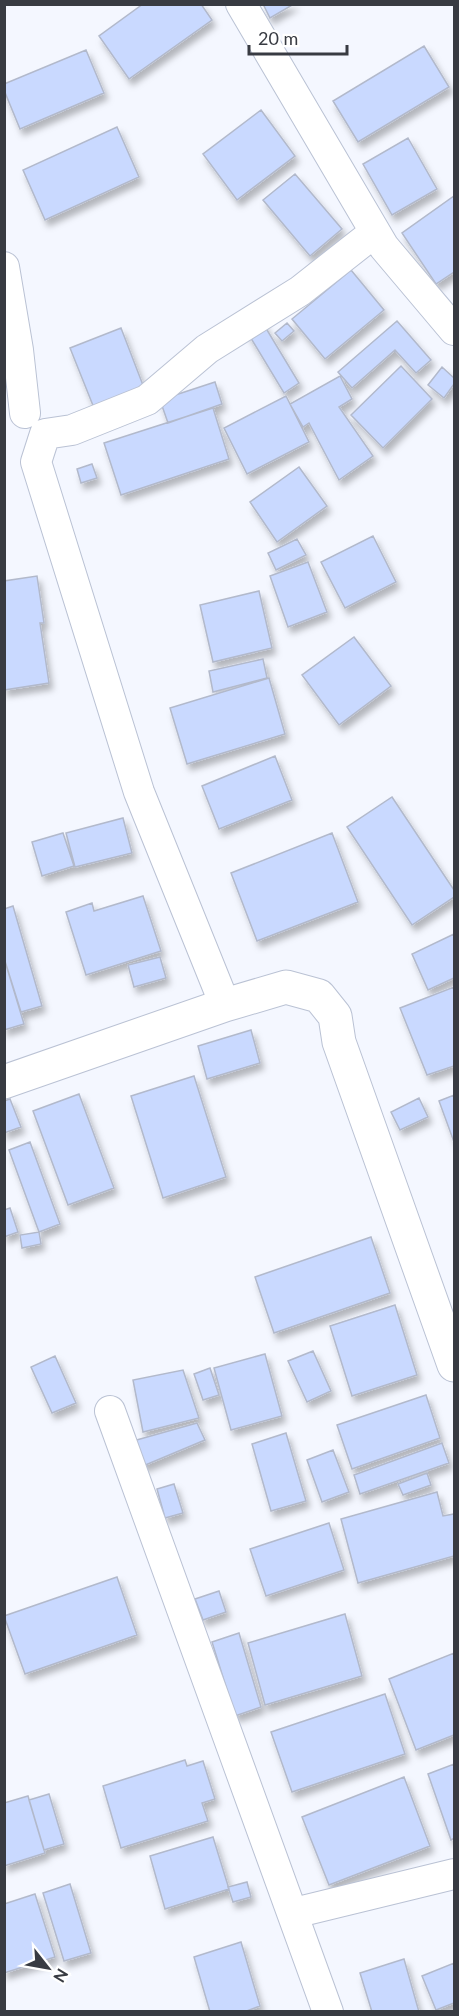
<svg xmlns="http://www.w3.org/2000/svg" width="459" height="2016" viewBox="0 0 459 2016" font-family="Lato,sans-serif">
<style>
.building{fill:#c9d9ff;stroke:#b2b9cb;stroke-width:1.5;filter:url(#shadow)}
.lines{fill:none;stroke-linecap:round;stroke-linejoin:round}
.street-casing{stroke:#bac2d4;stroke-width:32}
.secondary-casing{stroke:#bac2d4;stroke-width:35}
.street{stroke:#fff;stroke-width:30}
.secondary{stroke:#fff;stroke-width:33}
</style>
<defs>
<filter id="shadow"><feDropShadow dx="3.5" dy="6" stdDeviation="3" flood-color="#0004"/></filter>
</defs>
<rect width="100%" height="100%" fill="#f4f7ff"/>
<path class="building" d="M143 4H201L212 20 129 79 99 36Z
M263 4H294L270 18Z
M424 46 449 87 358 142 333 101Z
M86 50 104 93 20 129 4 90V84Z
M261 110 295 156 237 200 203 154Z
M117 127 139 177 45 220 23 170Z
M408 138 437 189 392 215 363 164Z
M295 174 342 229 310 256 263 200Z
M454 196V272L436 284 402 233Z
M351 270 384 310 325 359 292 319Z
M261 320 299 383 284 393 246 330Z
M397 321 431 360 416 373 395 350 352 388 338 372Z
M287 323 294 331 282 341 275 333Z
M121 328 146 393 96 413 70 348Z
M401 366 432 399 383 448 351 415Z
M442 367 454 378V384L444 398 428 385Z
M340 376 352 399 339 407 373 456 339 480 309 423 303 427 290 404Z
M215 382 222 404 168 423 160 400Z
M286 396 309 442 247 474 224 428Z
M213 408 229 459 121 495 104 443Z
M92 464 97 478 81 483 77 469Z
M299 467 327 506 277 542 250 502Z
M373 536 396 582 345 608 321 562Z
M297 539 306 555 276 570 268 553Z
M308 562 327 612 288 627 270 576Z
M37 576 44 623H40L49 683 4 690V581Z
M259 591 272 648 213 662 200 605Z
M354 637 391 686 339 725 302 675Z
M263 659 267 678 213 692 209 671Z
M269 678 285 734 187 764 170 708Z
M275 756 292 800 219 829 202 786Z
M392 797 454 890V897L412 925 347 827Z
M123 818 132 853 75 867 66 833Z
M63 833 74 866 42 876 32 842Z
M332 833 358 902 257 941 231 873Z
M143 896 161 951 86 975 66 912 92 903 94 911Z
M13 906 42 1006 21 1012 4 958V909Z
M454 934V978L428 990 412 954Z
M160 957 166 978 134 987 128 965Z
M4 958 24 1024 4 1030Z
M454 987V1066L427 1075 400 1008Z
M251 1030 260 1063 207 1079 198 1046Z
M194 1076 226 1177 163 1198 131 1096Z
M79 1094 114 1188 68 1205 33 1111Z
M454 1095V1142L439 1101Z
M419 1098 428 1117 400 1130 391 1112Z
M10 1099 21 1127 4 1133V1101Z
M30 1142 60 1224 39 1232 9 1150Z
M10 1208 18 1232 4 1237V1210Z
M39 1232 41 1244 22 1248 20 1235Z
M371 1237 390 1293 274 1333 255 1277Z
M395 1305 417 1375 352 1396 330 1326Z
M313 1351 331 1391 307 1402 288 1361Z
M265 1354 282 1416 231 1430 214 1368Z
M55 1356 76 1403 52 1413 31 1367Z
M210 1368 219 1395 203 1400 194 1374Z
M183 1370 199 1418 143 1432 133 1380Z
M426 1395 440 1438 352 1469 337 1425Z
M197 1423 205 1440 143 1466 133 1441Z
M286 1433 306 1501 271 1511 252 1444Z
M442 1443 449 1463 360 1494 354 1475Z
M333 1450 349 1492 322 1502 307 1460Z
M427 1473 431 1485 403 1495 398 1484Z
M174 1484 183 1513 165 1518 157 1489Z
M437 1492 443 1516 454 1514V1556L358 1583 341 1519Z
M329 1523 344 1570 266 1596 250 1549Z
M117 1577 137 1635 25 1674 4 1616Z
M219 1591 226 1612 203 1620 195 1599Z
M345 1614 362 1676 265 1705 248 1643Z
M239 1633 261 1707 235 1716 212 1642Z
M454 1653V1735L416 1750 389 1679Z
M385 1694 405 1754 292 1792 271 1732Z
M185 1760 187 1766 203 1761 215 1799 202 1803 208 1821 121 1848 103 1786Z
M454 1764V1838L451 1840 428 1774Z
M404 1777 430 1846 329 1885 302 1817Z
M49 1794 64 1844 44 1850 29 1800Z
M28 1796 45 1853 4 1866V1803Z
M213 1837 229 1889 165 1909 150 1856Z
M247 1882 251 1897 233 1902 228 1887Z
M70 1884 91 1953 64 1961 43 1893Z
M35 1894 55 1957 4 1973V1904Z
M241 1942 260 2006 244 2012H210L194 1957Z
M404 1959 419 2012H372L360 1973Z
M454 1963V2003L436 2010 422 1976Z"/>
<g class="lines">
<g class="street-casing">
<path id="street" d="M241 4 384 247 454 330
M4 267 18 350 25 413
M225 1005 139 792 36 462 45 434 72 430 147 400 207 349 300 291 375 232
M110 1411 328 2012
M294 1913 454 1874"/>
</g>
<g class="secondary-casing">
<path id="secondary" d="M4 1082 225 1005 286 987 319 996 335 1016 339 1042 454 1365"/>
</g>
<use href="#street" class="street"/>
<use href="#secondary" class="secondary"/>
</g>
<rect width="459" height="2016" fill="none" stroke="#383b42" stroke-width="12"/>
<g transform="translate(48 1968) rotate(121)" stroke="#ffffff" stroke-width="4.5" paint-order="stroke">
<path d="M0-4.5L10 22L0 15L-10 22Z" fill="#383b42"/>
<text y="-9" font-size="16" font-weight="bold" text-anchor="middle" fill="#383b42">N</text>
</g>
<path d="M249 45v9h98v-9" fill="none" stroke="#383b42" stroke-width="3"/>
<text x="258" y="45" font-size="18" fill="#383b42" stroke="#ffffff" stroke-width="4.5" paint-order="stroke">20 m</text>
</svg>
